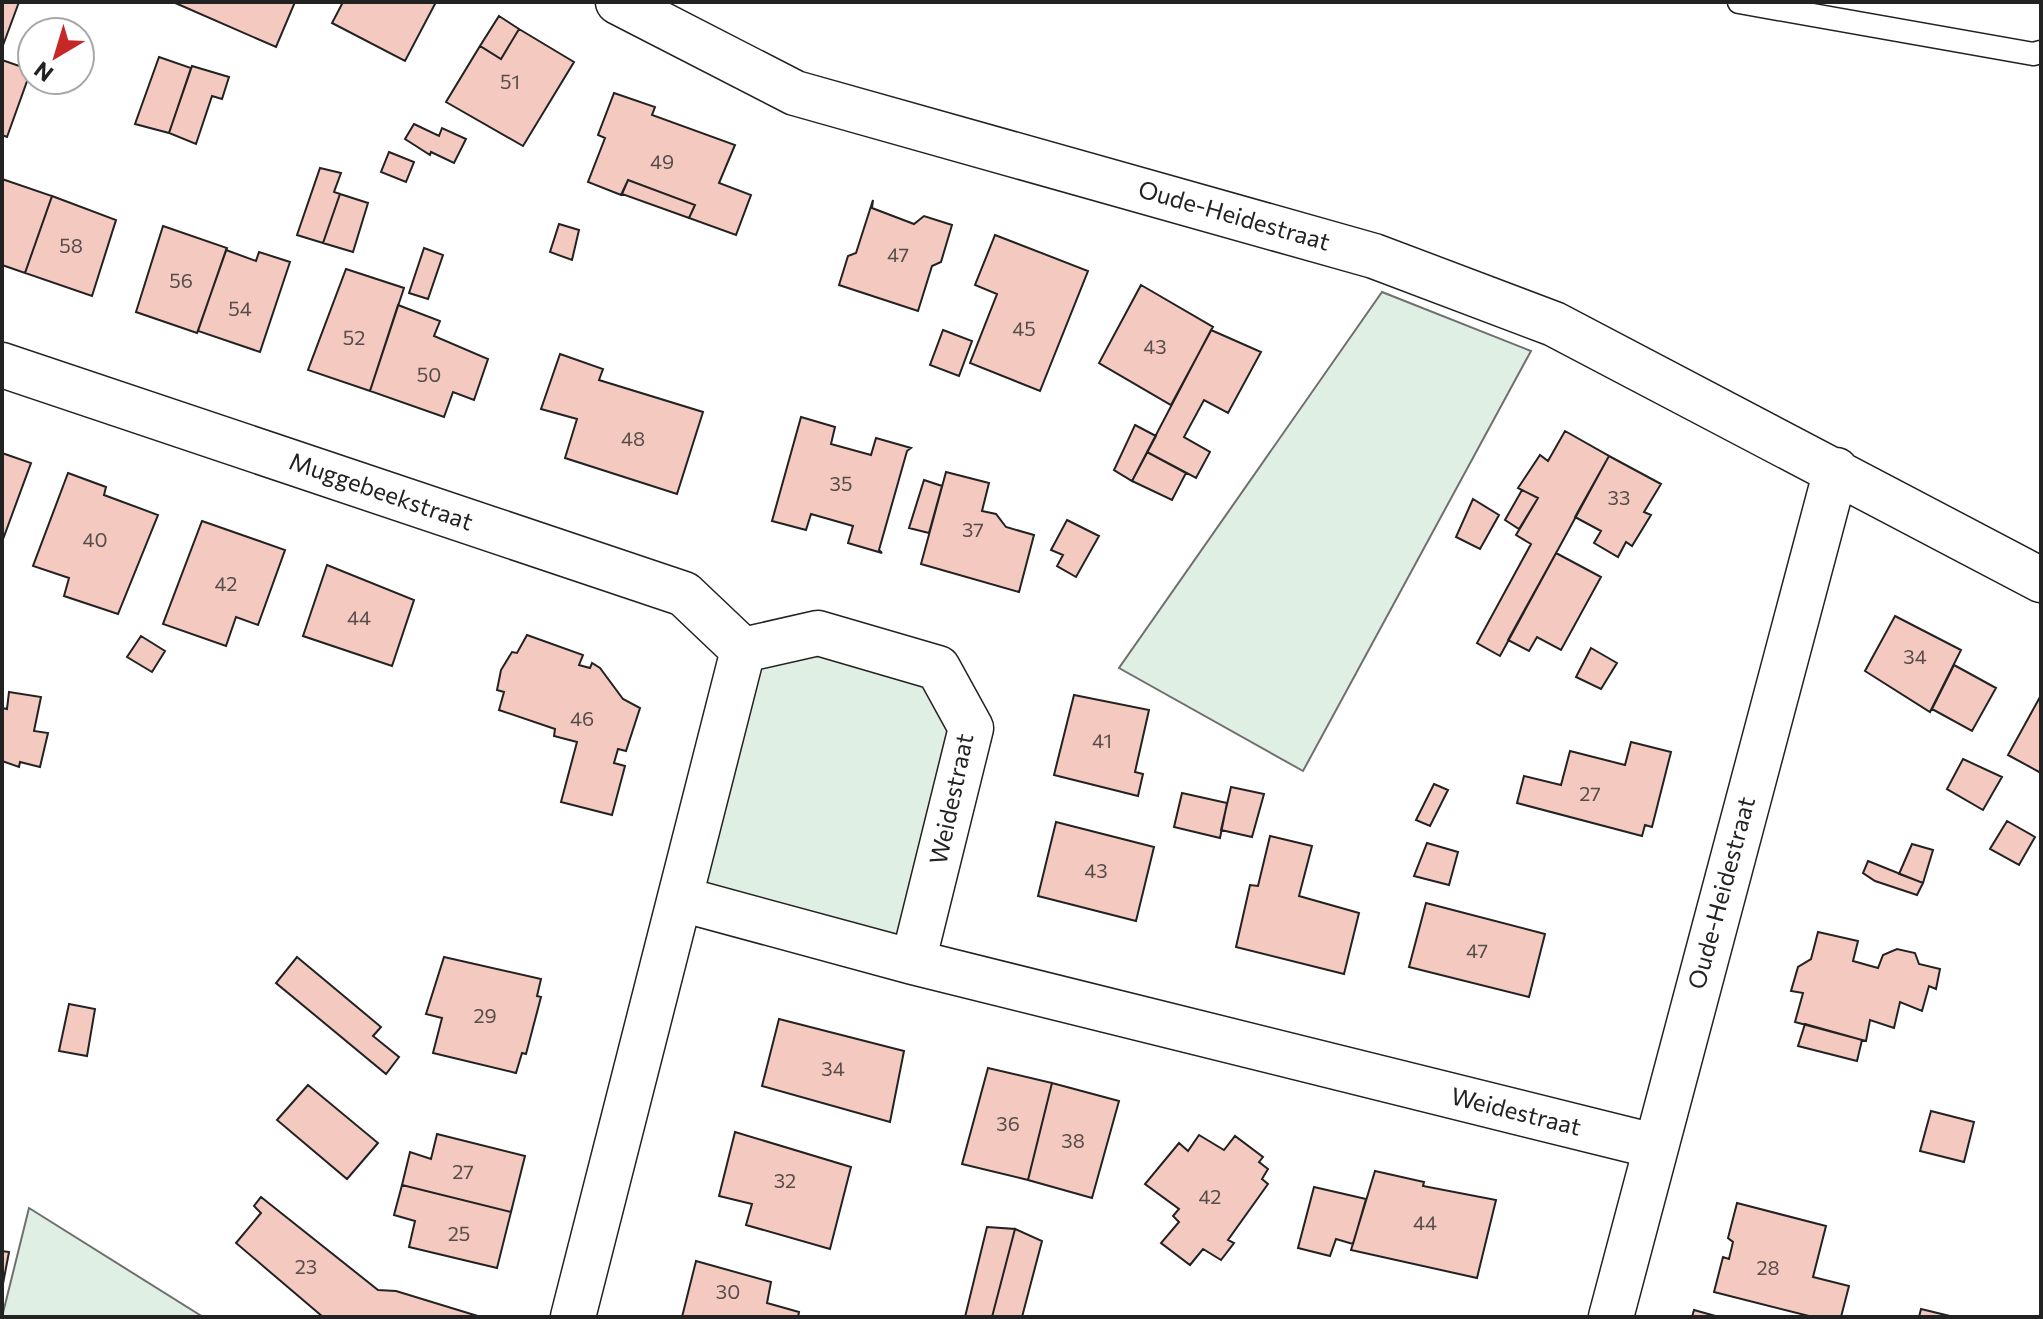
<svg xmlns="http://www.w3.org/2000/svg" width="2043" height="1319" viewBox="0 0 2043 1319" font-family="Commissioner,sans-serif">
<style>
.green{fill:#e0efe3;stroke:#6f6f6f;stroke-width:2}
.building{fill:#f3c9c0;stroke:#222;stroke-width:2}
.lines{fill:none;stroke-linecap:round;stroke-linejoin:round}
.service-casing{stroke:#222;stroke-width:25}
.minor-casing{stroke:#222;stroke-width:47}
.service{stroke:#fff;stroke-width:22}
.minor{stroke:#fff;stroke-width:44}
.labels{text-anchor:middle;stroke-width:6;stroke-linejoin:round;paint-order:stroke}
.number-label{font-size:20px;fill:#564c4a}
.street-label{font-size:24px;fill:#222;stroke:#fff}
</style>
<rect width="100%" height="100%" fill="#fff"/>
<path class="green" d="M1382 292 1531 351 1303 771 1119 668Z
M818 633 938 668 971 728 913 962 681 899 743 650Z
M29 1208 203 1317H2Z"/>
<path class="building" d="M2 2H19L2 48Z
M173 2H295L276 47Z
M343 2H436L405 61 332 23Z
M499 16 519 29 501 59 480 46Z
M519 29 574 62 523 146 446 102 480 46 501 59Z
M159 57 191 68 169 133 135 124Z
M2 60 31 70 7 137 2 135Z
M192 66 229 77 222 99 212 96 196 144 169 133Z
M614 93 655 107 652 115 735 145 719 183 751 195 736 235 689 218 695 205 628 180 621 195 588 182 605 138 598 135Z
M414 124 439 136 442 128 466 139 454 163 431 152 430 155 405 139Z
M389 152 414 162 406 182 381 172Z
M320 168 341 173 334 192 340 194 323 243 297 235Z
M2 179 52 196 25 273 2 265Z
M628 180 695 205 689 218 622 194Z
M340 194 368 203 353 252 323 243Z
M52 196 116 220 92 296 25 273Z
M873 200 872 208 914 224 924 216 952 225 941 262 932 266 918 311 839 285 848 256 856 253Z
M559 224 579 230 572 260 550 252Z
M163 226 227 248 197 333 136 312Z
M995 235 1088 271 1040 391 970 363 997 294 975 285Z
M424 248 443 255 428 299 409 293Z
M226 250 256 261 259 252 290 262 260 352 198 331Z
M346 269 404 288 370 391 308 370Z
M1141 285 1213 327 1171 405 1099 363Z
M398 305 440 321 434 336 488 359 474 400 453 392 444 417 370 391Z
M943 330 972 341 959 376 930 365Z
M1211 330 1261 352 1228 413 1204 400 1184 437 1210 452 1196 478 1147 452Z
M560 354 603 369 599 380 703 412 677 494 565 458 577 419 541 409Z
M801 417 835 427 831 444 871 455 876 438 911 448 907 451 879 550 882 553 848 543 853 526 811 514 806 530 772 521Z
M1135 425 1156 436 1132 481 1114 470Z
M1565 431 1609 456 1500 656 1477 643 1531 544 1516 535 1538 498 1518 488 1540 455 1548 461Z
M1147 452 1186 473 1172 500 1132 481Z
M2 453 31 463 2 542Z
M1609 456 1661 484 1644 512 1651 515 1632 546 1626 542 1618 557 1594 543 1601 531 1575 517Z
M946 472 989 483 982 511 996 514 1006 527 1034 535 1019 592 921 564Z
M68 473 106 487 104 495 158 515 118 614 64 596 69 578 33 566Z
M924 480 942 486 929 533 909 528Z
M1522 490 1538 498 1519 529 1505 520Z
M1473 499 1499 515 1480 549 1456 537Z
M1067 520 1099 536 1076 577 1057 566 1063 555 1051 550Z
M202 521 285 550 258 625 236 617 226 646 163 624Z
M1556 553 1601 577 1561 650 1537 637 1529 651 1508 640Z
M327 565 414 600 392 666 303 636Z
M1895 616 1961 650 1930 712 1865 671Z
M527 635 583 655 579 665 590 668 592 663 600 668 623 699 640 708 626 751 618 749 614 763 625 766 612 815 561 802 577 742 554 736 555 729 499 710 504 692 497 690 501 670 512 652 517 653Z
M141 636 165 651 152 672 127 657Z
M1591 648 1617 663 1601 689 1576 677Z
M1954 665 1996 688 1972 731 1932 709Z
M9 692 41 697 34 731 48 733 40 767 20 762 19 767 2 761V708L7 709Z
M1074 695 1149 710 1135 772 1143 774 1138 796 1054 775Z
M2040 697 2041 698V773L2008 755Z
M1631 742 1671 752 1652 827 1645 825 1642 836 1517 803 1524 776 1561 785 1570 751 1625 765Z
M1963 759 2002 777 1983 810 1947 789Z
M1434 784 1448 790 1430 826 1416 820Z
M1231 787 1264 794 1252 837 1221 830Z
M1182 793 1227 803 1220 838 1174 827Z
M2007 821 2035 837 2019 865 1990 849Z
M1056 822 1154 847 1136 921 1038 896Z
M1270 836 1312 846 1299 896 1359 913 1344 974 1236 947 1250 885 1258 886Z
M1427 843 1458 852 1449 885 1414 876Z
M1912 844 1933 850 1923 883 1899 874Z
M1868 861 1923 883 1917 895 1875 881 1863 873Z
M1426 903 1545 934 1529 997 1409 967Z
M1818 932 1858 941 1853 961 1878 968 1883 955 1897 949 1915 953 1919 964 1940 969 1936 989 1929 986 1922 1011 1900 1002 1894 1028 1870 1020 1866 1041 1795 1022 1803 993 1791 991 1798 967 1811 959Z
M297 957 381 1027 373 1036 399 1057 386 1074 276 983Z
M444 957 541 979 537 996 541 997 526 1054 522 1053 516 1073 433 1053 442 1018 426 1014Z
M69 1004 95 1009 87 1056 59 1051Z
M779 1019 904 1051 890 1122 762 1086Z
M1805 1024 1862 1040 1857 1061 1798 1046Z
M988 1068 1052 1083 1028 1180 962 1164Z
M1052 1083 1119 1101 1092 1198 1028 1180Z
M308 1085 378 1143 347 1179 277 1120Z
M1931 1111 1974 1122 1964 1162 1920 1151Z
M735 1132 851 1167 830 1249 746 1225 752 1204 719 1196Z
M437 1134 525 1156 511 1212 402 1185 410 1152 431 1159Z
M1199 1135 1224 1150 1235 1136 1263 1157 1259 1162 1268 1169 1262 1179 1268 1184 1228 1240 1234 1243 1221 1260 1203 1249 1190 1265 1161 1243 1179 1222 1173 1216 1179 1209 1145 1184 1179 1143 1188 1151Z
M1375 1171 1424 1182 1423 1186 1496 1200 1477 1278 1351 1250Z
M402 1185 511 1212 497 1268 409 1247 415 1221 394 1215Z
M1314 1187 1366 1199 1353 1244 1336 1239 1330 1256 1298 1248Z
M261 1197 378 1290 396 1291 481 1317H323L236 1243 261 1213 254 1206Z
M1737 1203 1826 1226 1813 1277 1849 1286 1841 1317H1813L1714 1292 1723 1257 1729 1259 1733 1242 1728 1238Z
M987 1227 1015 1229 992 1317H965Z
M1015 1229 1042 1241 1022 1317H992Z
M2 1251 9 1252 2 1289Z
M696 1261 771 1282 767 1303 799 1312 798 1317H682Z
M1921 1309 1954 1317H1919Z
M1694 1310 1719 1317H1692Z"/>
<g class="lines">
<g class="service-casing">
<path id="service" d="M1739 2 2033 54 2041 52"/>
</g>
<g class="minor-casing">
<path id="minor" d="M618 2 795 93 1374 256 1554 324 2041 580
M2 365 684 594 743 650
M681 899 913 962 1654 1146
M573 1317 743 650 818 633 938 668 971 728 913 962
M1611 1317 1836 470"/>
</g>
<use href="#service" class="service"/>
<use href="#minor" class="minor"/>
</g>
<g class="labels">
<g class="number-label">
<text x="510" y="89">51</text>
<text x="662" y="169">49</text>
<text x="71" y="253">58</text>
<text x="898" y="262">47</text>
<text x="181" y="288">56</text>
<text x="240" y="316">54</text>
<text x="1024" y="336">45</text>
<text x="354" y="345">52</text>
<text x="1155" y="354">43</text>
<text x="429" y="382">50</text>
<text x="633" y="446">48</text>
<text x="841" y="491">35</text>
<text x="1619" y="505">33</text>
<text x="973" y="537">37</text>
<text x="95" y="547">40</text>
<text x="226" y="591">42</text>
<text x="359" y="625">44</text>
<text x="1915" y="664">34</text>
<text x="582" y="726">46</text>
<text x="1102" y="748">41</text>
<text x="1590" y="801">27</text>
<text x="1096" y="878">43</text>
<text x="1477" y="958">47</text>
<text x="485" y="1023">29</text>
<text x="833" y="1076">34</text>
<text x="1008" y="1131">36</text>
<text x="1073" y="1148">38</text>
<text x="463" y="1179">27</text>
<text x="785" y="1188">32</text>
<text x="1210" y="1204">42</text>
<text x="1425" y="1230">44</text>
<text x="459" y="1241">25</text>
<text x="306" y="1274">23</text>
<text x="1768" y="1275">28</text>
<text x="728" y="1299">30</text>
</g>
<g class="street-label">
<text transform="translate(1234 216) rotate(16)" y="8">Oude-Heidestraat</text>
<text transform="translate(381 492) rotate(19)" y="8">Muggebeekstraat</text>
<text transform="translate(952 799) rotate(-78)" y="8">Weidestraat</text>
<text transform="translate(1722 893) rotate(-75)" y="8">Oude-Heidestraat</text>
<text transform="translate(1516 1112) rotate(14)" y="8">Weidestraat</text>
</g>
</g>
<rect width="2043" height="1319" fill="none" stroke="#222222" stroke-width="8"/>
<g transform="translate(56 56) rotate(218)"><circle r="38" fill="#ffffff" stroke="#a7a7a7" stroke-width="2"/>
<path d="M0-6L14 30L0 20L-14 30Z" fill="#c62828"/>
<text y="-12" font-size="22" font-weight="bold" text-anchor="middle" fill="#222222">N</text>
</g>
</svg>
